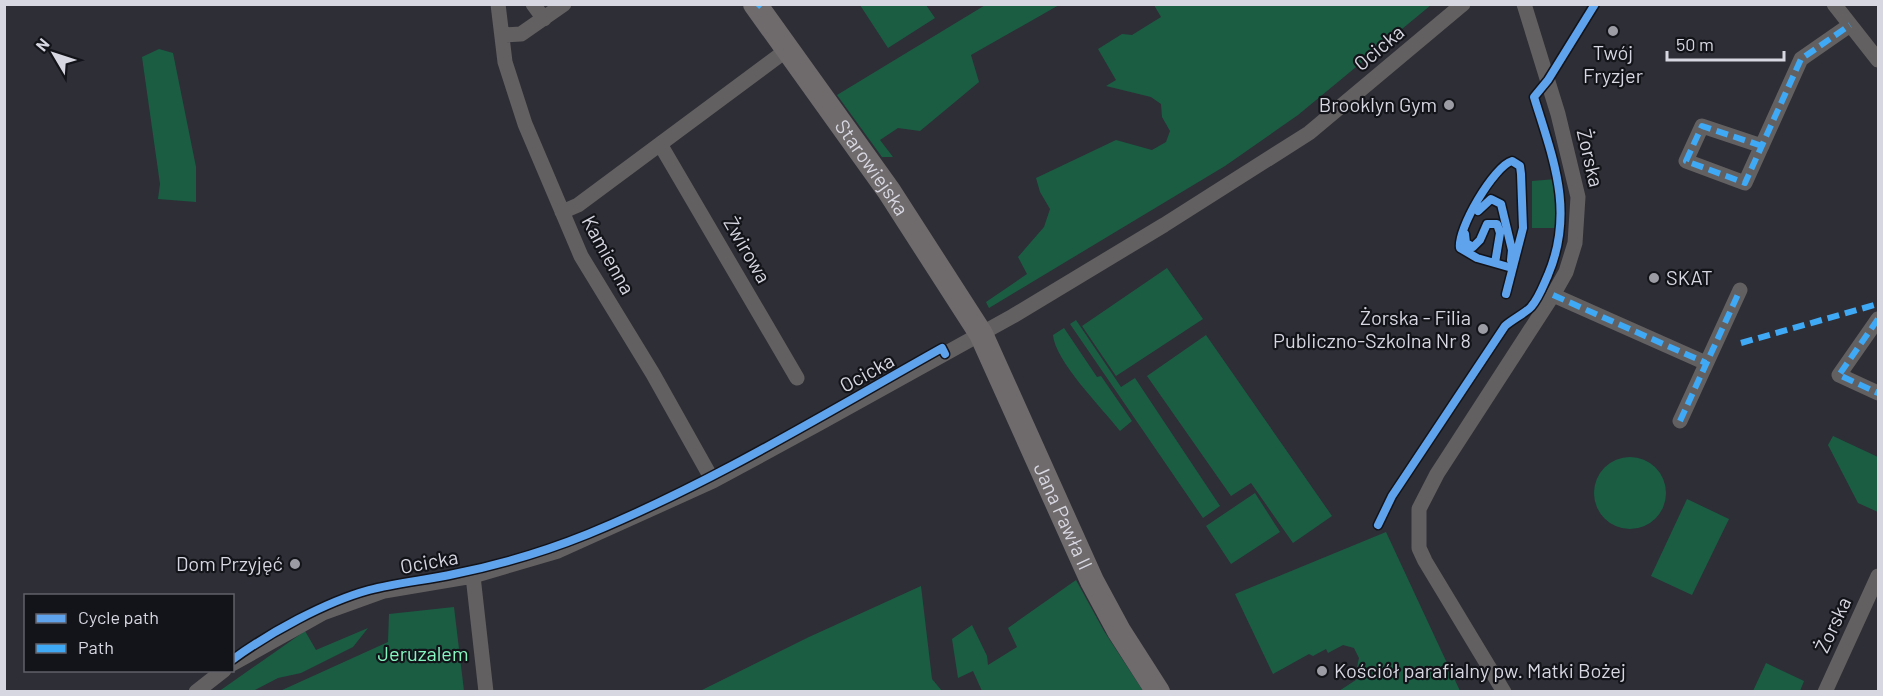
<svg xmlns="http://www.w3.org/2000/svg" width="1883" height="696" viewBox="0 0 1883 696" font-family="Barlow,sans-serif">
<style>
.green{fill:#1a5d43}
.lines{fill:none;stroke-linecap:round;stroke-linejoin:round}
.minor{stroke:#636061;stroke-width:15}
.primary{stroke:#6f6a6c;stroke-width:24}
.quiet{stroke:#3fa9f5;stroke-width:6;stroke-dasharray:12 6;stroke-linecap:butt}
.cycleway-casing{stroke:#13131a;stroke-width:11}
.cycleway{stroke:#60a3ed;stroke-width:8}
.poi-dot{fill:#9c9ca5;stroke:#13131a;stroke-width:2}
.labels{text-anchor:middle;stroke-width:4.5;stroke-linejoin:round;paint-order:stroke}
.street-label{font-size:20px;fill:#d7d7e1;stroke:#13131a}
.poi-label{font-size:20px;fill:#d7d7e1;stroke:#13131a;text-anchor:end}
.park-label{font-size:20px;fill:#85f6c0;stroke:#13131a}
</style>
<rect width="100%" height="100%" fill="#2e2e36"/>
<path class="green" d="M987 4 1059 5 971 55 979 82 920 131 898 128 880 140 893 157H882L837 95Z
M860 5H926L935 18 888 48Z
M1154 5H1431L1298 115 1225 166 989 308 986 302 1027 274 1018 257 1044 227 1050 209 1040 192 1036 178 1116 140 1152 150 1166 142 1170 131 1162 117 1161 104 1151 97 1106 86 1116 80 1098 49 1122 34 1132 35 1161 17Z
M159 49 173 53 196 167V202L158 199 160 184 142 57Z
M1556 179 1559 228H1532V181Z
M1167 268 1203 319 1116 376 1082 326Z
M1076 320 1121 387 1135 378 1220 506 1203 518 1070 324Z
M1064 328 1097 377 1101 376 1132 421 1120 431C1102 408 1055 361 1053 335Z
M1206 335 1332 516 1293 543 1251 483 1231 496 1147 376Z
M1833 436 1878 457V512L1858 503 1828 445Z
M1594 493a36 36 0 1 1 72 0a36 36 0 1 1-72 0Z
M1255 493 1280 532 1231 564 1206 526Z
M1687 499 1729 519 1692 595 1651 576Z
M1386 532 1460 691H1339L1362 676 1357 667 1359 658 1354 648 1343 645 1328 653 1326 649 1313 656 1309 654 1273 674 1235 594Z
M1076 580 1104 631 1143 691H982L973 671 958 678 952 639 972 625 987 656 988 665 1017 647 1008 628Z
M921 586 932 679 942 691H700L809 637Z
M454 607 464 691H280L388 642 389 614Z
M368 628 353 647 301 673 278 678 253 691 218 692 305 631 316 650Z
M1766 663 1804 681 1800 691H1753Z"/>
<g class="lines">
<path class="minor" d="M498 4 505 62 525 124 581 256 653 374 713 481
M533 4 544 19
M1834 4 1878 60
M502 35 521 34 564 4
M660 144 797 378
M1762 146 1702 126 1686 161 1745 183 1801 59 1850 25
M562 212 578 205 788 49
M1553 295 1706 363
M1878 319 1839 375 1878 393
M1680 421 1740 290
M473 576 486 692
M232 664 323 613 384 591 473 576 558 551 713 481 820 423 1013 316 1164 225 1309 133 1463 4
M196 692 224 670
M1504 692 1425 561 1419 548V509L1437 474 1553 295 1566 272 1575 243 1578 197 1558 114 1524 4
M1825 692 1878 576"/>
<path class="primary" id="s1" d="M755 4 889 191 981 334 1092 581 1119 631 1158 692"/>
<path class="quiet" d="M757 7 760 4
M1762 146 1702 126 1686 161 1745 183 1801 59 1850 25
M1553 295 1706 363
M1878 319 1839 375 1878 393
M1741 343 1878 304
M1680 421 1740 290"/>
<g class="cycleway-casing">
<path id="cycleway" d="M1478 211 1491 199 1501 204 1512 250 1511 260
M1465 234 1466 243 1473 247 1480 240 1487 224H1497L1500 233 1495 263
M1506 294 1523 228 1521 174 1520 166 1512 161C1494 166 1457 229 1460 248L1477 258 1512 268
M1378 525 1392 496 1505 326C1513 319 1524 314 1531 307 1539 298 1543 286 1548 275 1575 211 1553 159 1534 97L1548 80 1595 4
M232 660C269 633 325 602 369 590 397 583 426 580 454 574 499 565 546 551 588 534 712 483 826 413 942 348L945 354"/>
</g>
<use href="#cycleway" class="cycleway"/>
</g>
<g class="poi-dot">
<circle cx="1613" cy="31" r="6"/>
<circle cx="1449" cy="105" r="6"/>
<circle cx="1654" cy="278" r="6"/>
<circle cx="1483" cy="329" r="6"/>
<circle cx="295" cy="564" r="6"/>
<circle cx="1322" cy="671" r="6"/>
</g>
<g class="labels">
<g class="street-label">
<text transform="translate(1379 48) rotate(-40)" y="7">Ocicka</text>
<text transform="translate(1590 158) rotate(77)" y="7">Żorska</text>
<text dy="7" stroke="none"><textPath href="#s1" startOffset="201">Starowiejska</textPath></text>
<text transform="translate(747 250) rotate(60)" y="7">Żwirowa</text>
<text transform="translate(608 255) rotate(61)" y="7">Kamienna</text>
<text transform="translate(867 373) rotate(-29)" y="7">Ocicka</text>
<text dy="7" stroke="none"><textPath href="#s1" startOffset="600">Jana Pawła II</textPath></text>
<text transform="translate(429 562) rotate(-10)" y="7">Ocicka</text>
<text transform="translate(1833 625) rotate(-65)" y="7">Żorska</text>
</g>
<g class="poi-label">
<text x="1613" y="60" text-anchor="middle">Twój<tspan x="1613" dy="23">Fryzjer</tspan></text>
<text x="1437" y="112">Brooklyn Gym</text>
<text x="1666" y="285" text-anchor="start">SKAT</text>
<text x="1471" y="325">Żorska - Filia<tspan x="1471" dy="23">Publiczno-Szkolna Nr 8</tspan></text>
<text x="283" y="571">Dom Przyjęć</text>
<text x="1334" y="678" text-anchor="start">Kościół parafialny pw. Matki Bożej</text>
</g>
<g class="park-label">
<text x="423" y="661">Jeruzalem</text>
</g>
</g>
<rect width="1883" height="696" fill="none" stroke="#d7d7e1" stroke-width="12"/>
<rect x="24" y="594" width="210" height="78" fill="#13131a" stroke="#61616a" stroke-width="1.5"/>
<rect x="36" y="614" width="30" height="9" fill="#60a3ed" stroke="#61616a" stroke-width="1.5"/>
<text x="78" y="624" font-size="18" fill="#d7d7e1">Cycle path</text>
<rect x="36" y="644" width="30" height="9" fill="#3fa9f5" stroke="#61616a" stroke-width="1.5"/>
<text x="78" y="654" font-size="18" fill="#d7d7e1">Path</text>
<g transform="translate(54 54) rotate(309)" stroke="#13131a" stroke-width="4.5" paint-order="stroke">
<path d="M0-4.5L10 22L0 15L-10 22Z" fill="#d7d7e1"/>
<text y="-9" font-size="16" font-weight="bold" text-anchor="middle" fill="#d7d7e1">N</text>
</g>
<path d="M1667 51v9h117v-9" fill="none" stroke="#d7d7e1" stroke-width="3"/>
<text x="1676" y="51" font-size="18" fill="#d7d7e1" stroke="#13131a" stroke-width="4.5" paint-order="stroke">50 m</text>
</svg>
